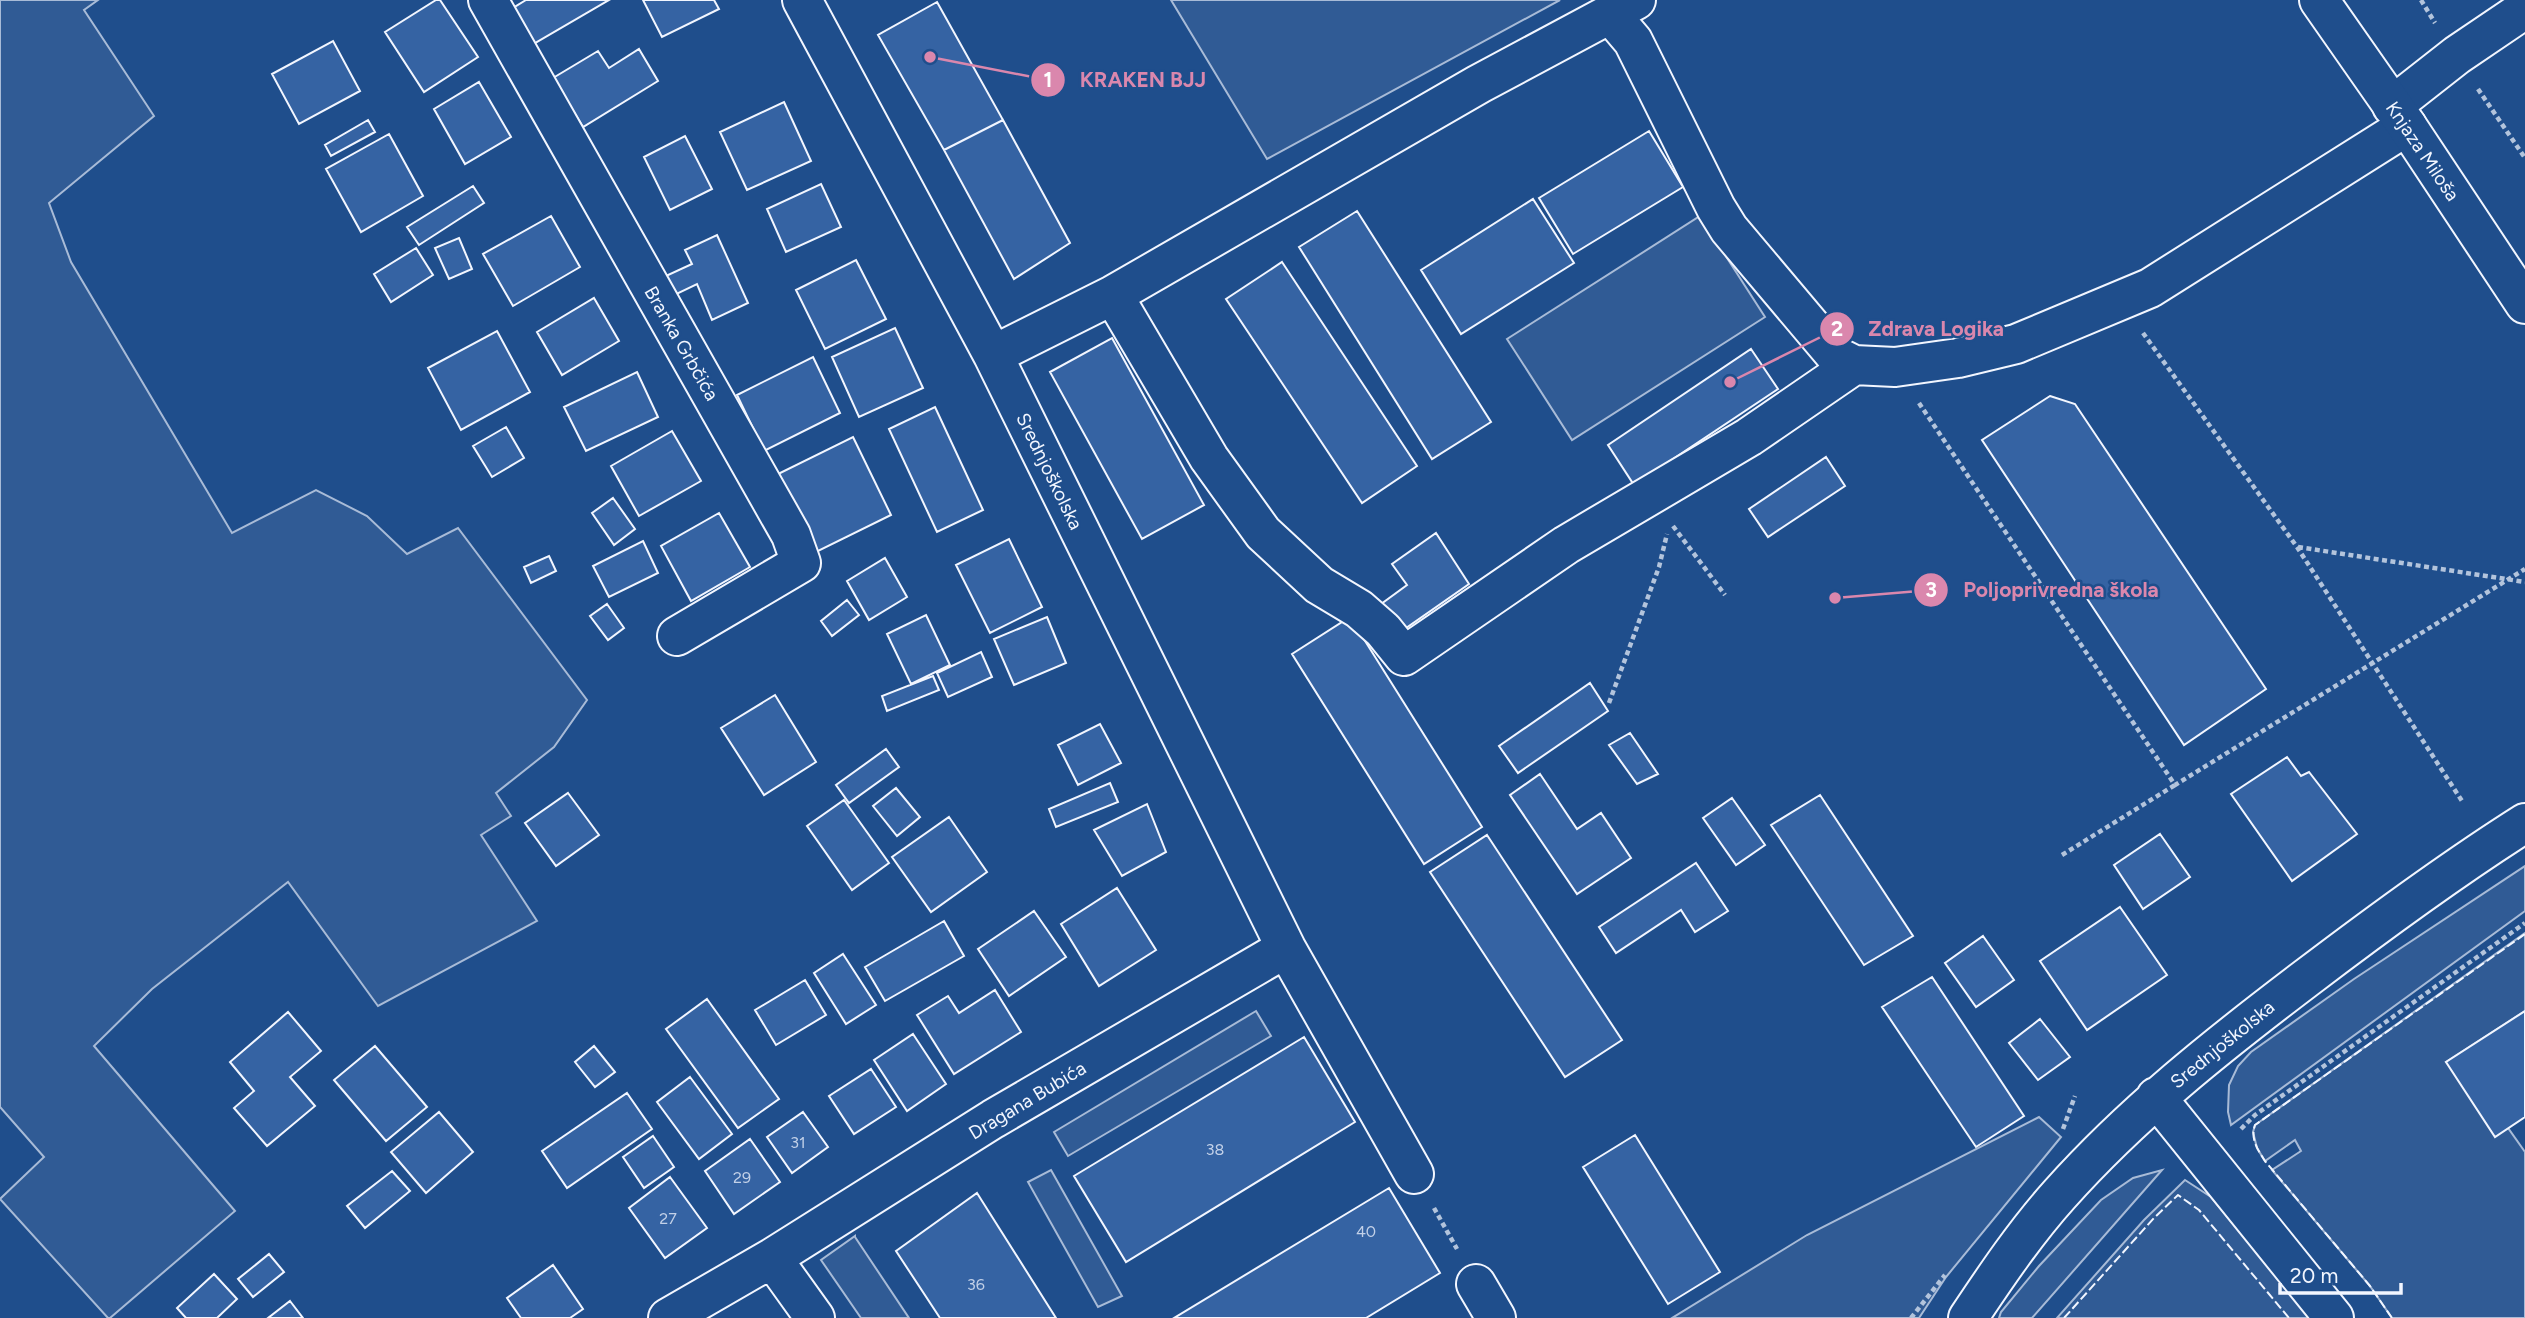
<svg xmlns="http://www.w3.org/2000/svg" width="2525" height="1318" viewBox="0 0 2525 1318" font-family="Figtree,sans-serif">
<style>
.built{fill:#305b95;stroke:#a8bbd7;stroke-width:2}
.building{fill:#3563a3;stroke:#f2f6ff;stroke-width:2}
.lines{fill:none;stroke-linecap:round;stroke-linejoin:round}
.minor-casing{stroke:#f2f6ff;stroke-width:42}
.major-casing{stroke:#f2f6ff;stroke-width:42}
.path{stroke:#b3c4dc;stroke-width:4.5;stroke-dasharray:5 3.5;stroke-linecap:butt}
.minor{stroke:#1f4e8c;stroke-width:38}
.major{stroke:#1f4e8c;stroke-width:38}
.fence{stroke:#f2f6ff;stroke-width:2;stroke-dasharray:9 3.5;stroke-linecap:butt}
.labels{text-anchor:middle;stroke-width:5;stroke-linejoin:round;paint-order:stroke}
.number-label{font-size:16px;fill:#c3d1e8}
.street-label{font-size:19px;fill:#f2f6ff;stroke:#1f4e8c}
.leader{fill:none;stroke:#da87ad;stroke-width:2.5}
.callout-dot{fill:#da87ad;stroke:#1f4e8c;stroke-width:2.5}
.mark-label{font-size:21px;text-anchor:middle;font-weight:bold;fill:#fff}
.callout-label{font-size:21px;text-anchor:middle;font-weight:bold;fill:#da87ad;stroke:#1f4e8c;stroke-width:5;stroke-linejoin:round;paint-order:stroke}
</style>
<rect width="100%" height="100%" fill="#1f4e8c"/>
<path class="built" d="M0 0H98L84 10 154 116 49 203 71 262 232 533 316 490 367 516 407 554 458 528 587 700 554 747 496 793 511 816 481 835 537 921 378 1006 288 882 152 989 94 1046 235 1211 110 1318H108L0 1199 44 1157 0 1107Z
M1171 0H1560L1267 159Z
M1700 216 1765 317 1572 440 1507 339Z
M2525 866V911L2231 1125 2228 1112 2229 1085 2238 1066 2251 1052 2354 979Z
M2525 933V1011L2446 1062 2508 1128 2525 1152V1318H2392L2370 1286 2272 1170 2301 1151 2295 1140 2265 1161 2257 1148 2253 1132 2255 1125Z
M1256 1011 1271 1036 1068 1156 1054 1132Z
M2039 1117 2061 1137 1946 1277 1919 1318H1672L1807 1235Z
M1051 1170 1122 1296 1098 1307 1028 1182Z
M2162 1170 2032 1318H1999L2001 1312 2039 1266 2101 1200 2133 1178Z
M2185 1180 2211 1197 2311 1318H2057L2144 1220Z
M855 1236V1237L909 1318H861L821 1260Z"/>
<path class="building" d="M436 0H440L478 57 424 92 385 32Z
M526 0H609L523 50 503 14Z
M643 0H714L719 9 662 37Z
M937 2 1003 120 944 150 878 35Z
M333 41 360 91 299 124 272 74Z
M639 49 658 81 583 127 553 78 598 51 609 68Z
M479 82 511 137 465 164 434 109Z
M784 102 811 161 747 190 720 132Z
M368 120 375 132 331 156 325 145Z
M1003 120 1070 243 1014 279 944 150Z
M1649 131 1683 187 1573 254 1539 198Z
M389 134 423 196 361 232 326 169Z
M685 136 712 189 670 210 644 157Z
M821 184 841 227 786 252 767 209Z
M473 186 484 203 419 245 407 227Z
M1533 199 1574 263 1461 334 1421 270Z
M1357 211 1491 422 1432 459 1299 247Z
M551 216 580 267 513 306 483 254Z
M717 235 748 303 712 320 697 284 664 300 655 281 692 264 685 250Z
M459 238 472 269 449 279 435 248Z
M416 248 433 275 391 302 374 274Z
M856 260 886 319 825 349 796 290Z
M1282 262 1417 466 1362 503 1226 299Z
M594 298 619 341 562 375 537 332Z
M895 328 923 388 859 417 832 357Z
M497 331 530 392 461 430 428 368Z
M1112 338 1204 505 1142 539 1050 372Z
M1751 349 1778 389 1634 485 1608 445Z
M813 357 840 413 764 451 737 395Z
M637 372 658 417 586 451 564 407Z
M2050 396 2075 404 2266 689 2184 745 1982 440Z
M935 407 983 510 937 532 889 429Z
M506 427 524 458 492 477 473 446Z
M672 431 701 481 639 516 611 466Z
M853 437 891 515 812 554 774 476Z
M1826 457 1845 486 1768 537 1749 509Z
M613 498 635 529 614 545 592 513Z
M719 513 750 567 691 601 661 546Z
M1436 533 1469 584 1396 635 1377 607 1407 585 1392 564Z
M1009 539 1042 607 990 633 956 565Z
M643 541 658 573 609 597 593 566Z
M549 556 556 571 531 583 524 567Z
M885 558 907 597 869 620 847 581Z
M847 600 859 615 832 636 821 621Z
M607 604 624 628 608 640 590 616Z
M926 615 950 665 911 684 887 634Z
M1047 617 1066 663 1014 685 994 639Z
M1350 617 1482 827 1424 864 1292 654Z
M981 652 992 677 948 697 937 673Z
M933 676 939 690 887 711 882 696Z
M1590 683 1608 711 1518 773 1499 746Z
M775 695 816 762 764 795 721 728Z
M1100 724 1121 763 1078 785 1058 745Z
M1630 733 1658 774 1637 784 1609 745Z
M886 749 899 767 849 803 836 785Z
M2287 757 2301 776 2309 772 2357 834 2292 881 2231 794Z
M1540 774 1577 829 1601 813 1631 858 1577 894 1510 795Z
M1110 783 1118 802 1056 827 1049 809Z
M896 788 920 817 897 836 873 806Z
M568 793 599 835 556 866 525 823Z
M1820 795 1913 936 1864 965 1771 825Z
M1732 798 1765 845 1736 865 1703 818Z
M844 800 889 863 852 890 807 826Z
M1147 804 1166 852 1122 876 1094 830Z
M949 817 987 872 931 912 892 857Z
M2160 834 2190 877 2143 909 2114 865Z
M1487 835 1622 1040 1565 1077 1430 872Z
M1696 863 1728 911 1695 932 1681 910 1616 953 1599 927Z
M1117 888 1156 950 1099 986 1061 924Z
M2120 907 2167 975 2087 1030 2040 961Z
M1034 911 1066 957 1009 996 978 949Z
M944 921 964 956 885 1001 865 967Z
M1983 936 2014 980 1976 1007 1945 963Z
M843 954 876 1005 846 1024 814 973Z
M1932 977 2024 1116 1976 1147 1882 1007Z
M805 980 826 1015 776 1045 755 1010Z
M995 990 1021 1032 954 1074 917 1015 948 996 959 1013Z
M707 999 779 1099 738 1128 666 1029Z
M2525 1011V1117L2495 1137 2446 1062Z
M288 1012 321 1051 290 1077 315 1106 267 1146 234 1108 254 1091 230 1062Z
M2040 1019 2070 1057 2038 1080 2009 1043Z
M913 1034 946 1084 907 1111 874 1060Z
M1304 1037 1355 1122 1126 1262 1074 1176Z
M375 1046 427 1107 386 1141 334 1080Z
M594 1046 615 1072 595 1087 575 1062Z
M871 1069 896 1107 854 1134 829 1096Z
M690 1077 732 1134 699 1159 657 1102Z
M627 1093 652 1129 567 1188 542 1151Z
M439 1112 473 1152 426 1193 391 1152Z
M803 1112 828 1147 792 1173 767 1137Z
M1635 1135 1720 1272 1668 1304 1583 1167Z
M653 1136 674 1167 644 1188 623 1157Z
M750 1139 780 1182 734 1214 705 1171Z
M392 1171 410 1191 365 1228 347 1206Z
M670 1177 707 1228 665 1258 629 1208Z
M1389 1188 1440 1273 1366 1318H1174Z
M977 1193 1056 1318H940L896 1251Z
M269 1254 284 1272 253 1297 238 1279Z
M553 1265 583 1309 570 1318H521L507 1298Z
M214 1274 237 1299 217 1318H186L177 1308Z
M290 1301 303 1318H268Z"/>
<g class="lines">
<g class="minor-casing">
<path id="minor" d="M488 0 791 535 801 563 677 636
M802 0 993 355 1286 948 1414 1174
M1611 15 1633 41 1716 208 1729 229 1836 356 1854 365 1895 367 1958 358 2016 344 2150 288 2407 126
M2392 106 2457 55 2525 9
M1113 295 1209 458 1263 533 1319 585 1359 609 1383 630 1404 656 1566 545 1749 437 1854 365
M993 355 1113 295 1479 84 1636 0
M2156 1097 2334 1318
M772 1258 815 1318
M1476 1284 1496 1318
M668 1318 772 1258 993 1119 1286 948
M1968 1318C1996 1276 2025 1233 2059 1195 2132 1113 2218 1045 2305 979 2376 925 2449 871 2525 823"/>
</g>
<g class="major-casing">
<path id="major" d="M2319 0 2407 126 2525 304"/>
</g>
<path class="path" d="M2421 0 2435 23
M2478 89 2525 158
M2143 333 2297 547 2462 801
M1919 403 2175 785 2525 569
M1673 526 1725 595
M2298 547 2525 582
M1609 703 1659 567 1667 534
M2062 855 2175 785
M2063 1129 2075 1096
M2241 1129 2255 1115 2525 923
M1434 1208 1457 1249
M1911 1318 1945 1275"/>
<use href="#minor" class="minor"/>
<use href="#major" class="major"/>
<path class="fence" d="M2064 1318 2154 1218 2178 1195 2199 1210 2289 1318
M2392 1318 2370 1286 2265 1161C2258 1150 2250 1139 2255 1125L2525 934"/>
</g>
<g class="labels">
<g class="number-label">
<text x="798" y="1148">31</text>
<text x="1215" y="1155">38</text>
<text x="742" y="1183">29</text>
<text x="668" y="1224">27</text>
<text x="1366" y="1237">40</text>
<text x="976" y="1290">36</text>
</g>
<g class="street-label">
<text transform="translate(2423 151) rotate(56)" y="7">Knjaza Miloša</text>
<text transform="translate(682 343) rotate(60)" y="7">Branka Grbčića</text>
<text transform="translate(1050 471) rotate(64)" y="7">Srednjoškolska</text>
<text transform="translate(2222 1044) rotate(-39)" y="7">Srednjoškolska</text>
<text transform="translate(1027 1100) rotate(-31)" y="7">Dragana Bubića</text>
</g>
</g>
<path class="leader" d="M930 57L1048 80M1730 382L1837 329M1835 598L1931 590"/>
<g class="callout-dot">
<circle cx="930" cy="57" r="7"/>
<circle cx="1730" cy="382" r="7"/>
<circle cx="1835" cy="598" r="7"/>
<circle cx="1048" cy="80" r="18"/>
<circle cx="1837" cy="329" r="18"/>
<circle cx="1931" cy="590" r="18"/>
</g>
<g class="mark-label">
<text x="1048" y="87">1</text>
<text x="1837" y="336">2</text>
<text x="1931" y="597">3</text>
</g>
<g class="callout-label">
<text x="1143" y="87">KRAKEN BJJ</text>
<text x="1936" y="336">Zdrava Logika</text>
<text x="2061" y="597">Poljoprivredna škola</text>
</g>
<path d="M2280 1283v10h121v-10" fill="none" stroke="#f2f6ff" stroke-width="3.5"/>
<text x="2290" y="1283" font-size="21" fill="#f2f6ff" stroke="#1f4e8c" stroke-width="5" paint-order="stroke">20 m</text>
</svg>
